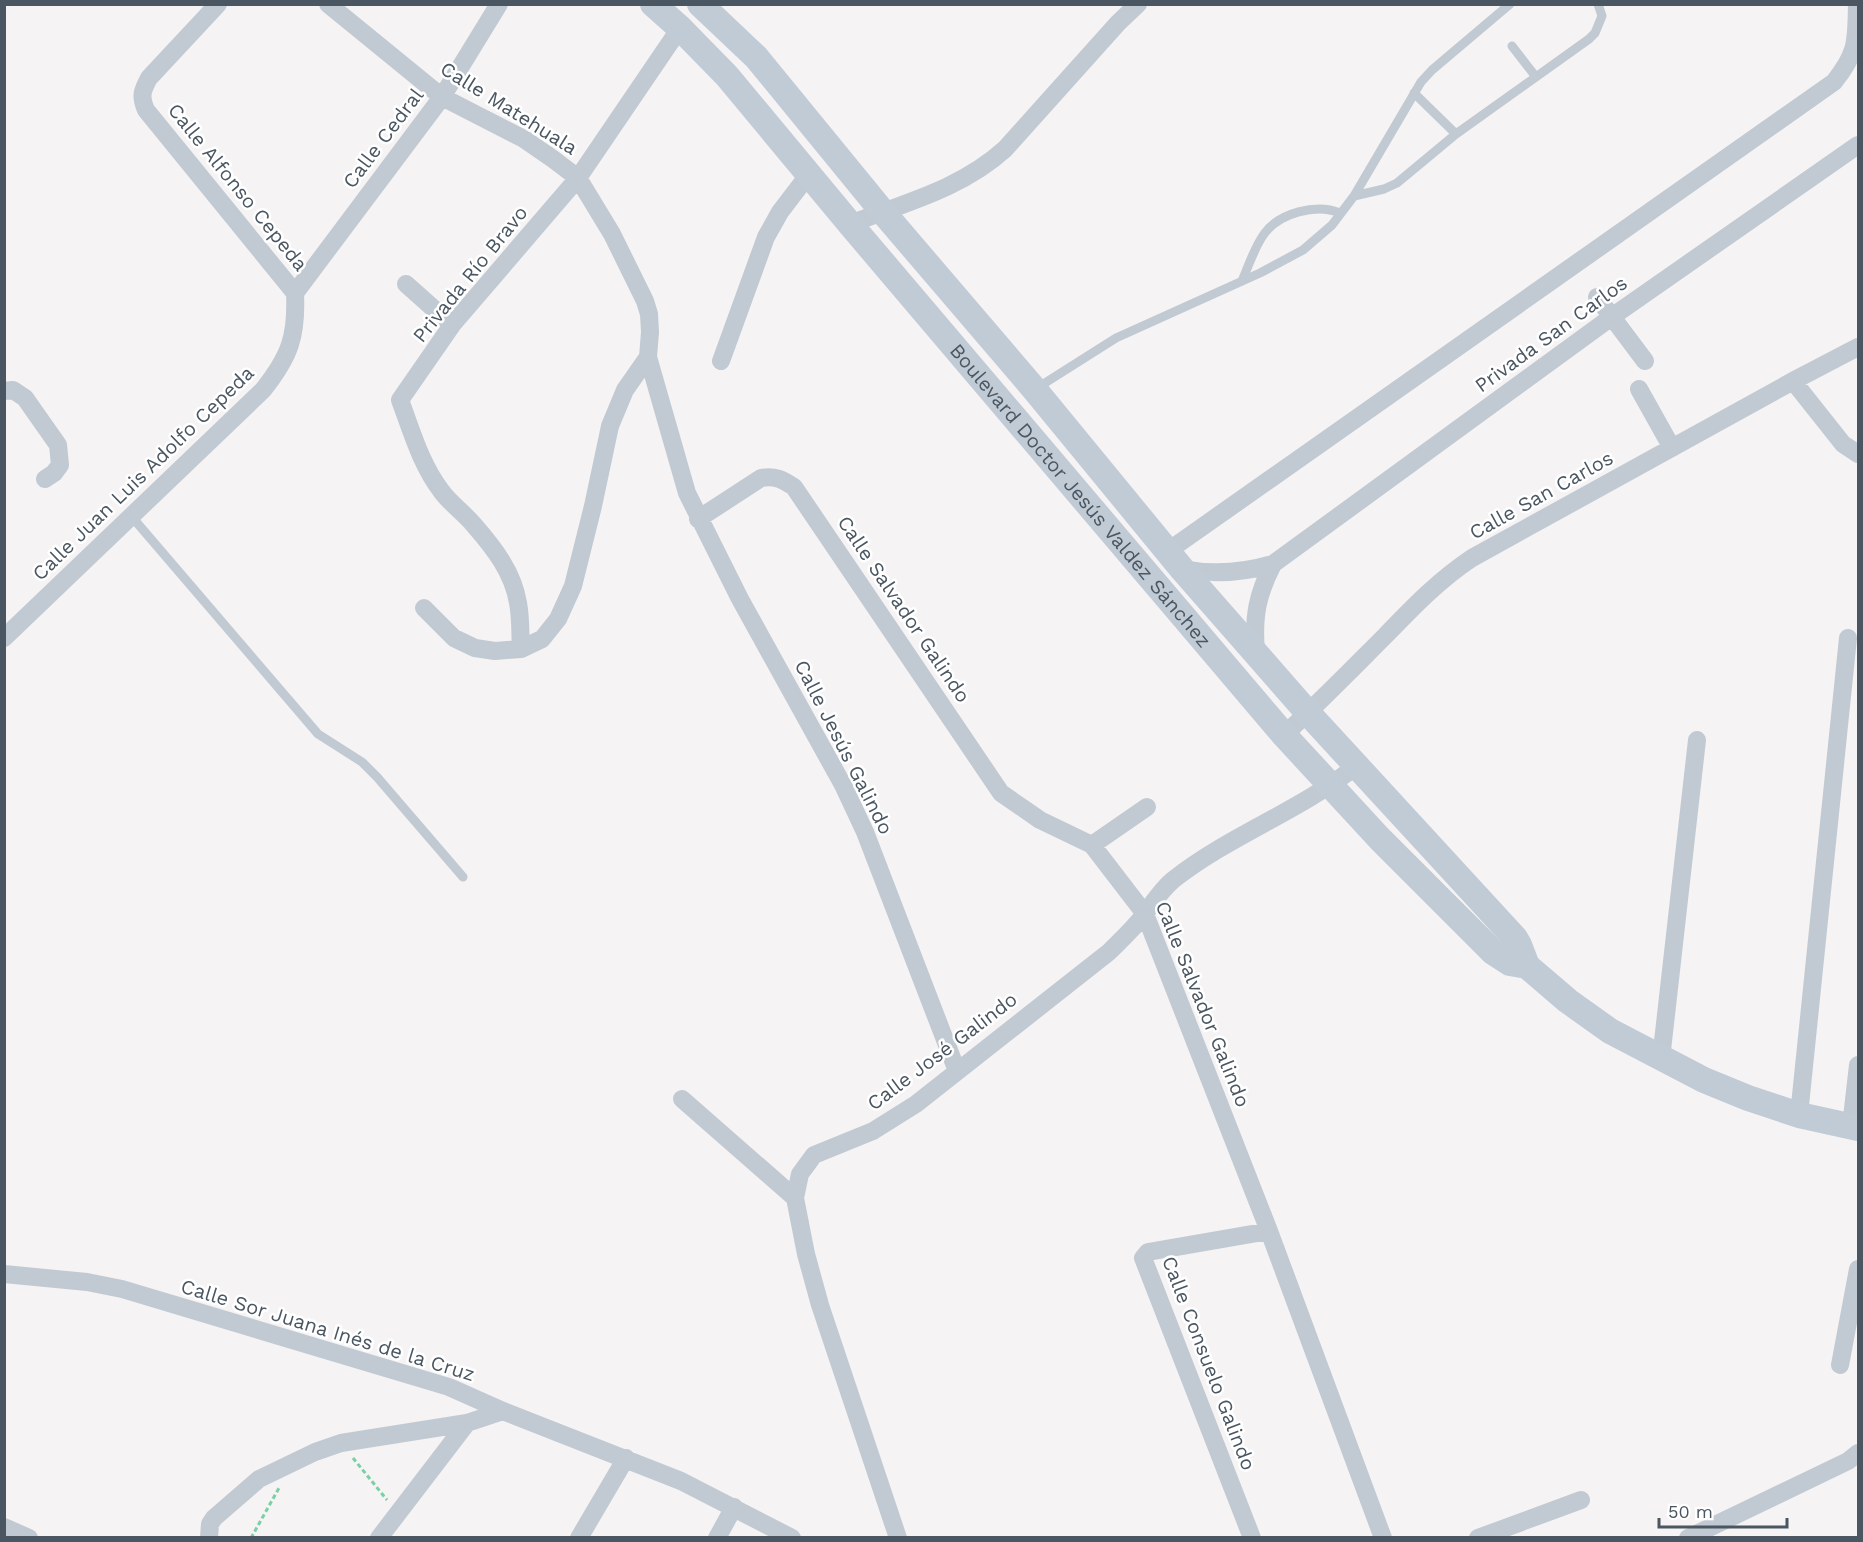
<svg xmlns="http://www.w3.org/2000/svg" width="1863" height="1542" viewBox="0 0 1863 1542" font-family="'Work Sans',sans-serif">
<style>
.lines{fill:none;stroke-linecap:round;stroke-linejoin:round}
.path{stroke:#7ad0a6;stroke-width:3;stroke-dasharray:4.5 3;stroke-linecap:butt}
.service{stroke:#c1cad2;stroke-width:9}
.minor{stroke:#c1cad2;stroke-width:18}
.secondary{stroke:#c1cbd6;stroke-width:26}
.labels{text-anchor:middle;stroke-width:5;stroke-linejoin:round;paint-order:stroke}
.street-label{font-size:20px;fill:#4a5661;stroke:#fff}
</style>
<rect width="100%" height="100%" fill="#f5f3f3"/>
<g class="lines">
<path class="path" d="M353 1458 387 1500
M251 1538 279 1488"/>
<path class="service" d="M1512 46 1536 77
M1414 93 1456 134 1589 39 1595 33 1602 16 1598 4
M1354 196 1384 189 1397 183 1456 134
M1242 281C1249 265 1254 248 1264 234 1279 213 1316 203 1340 213
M1037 388 1116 338 1260 273 1303 250 1332 225 1354 196 1421 82 1432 70 1510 4
M132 517 318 734 362 762 377 777 463 877"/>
<path class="minor" d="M218 4 149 78C142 91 140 96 146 110L295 293
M328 4 442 97 524 139 553 159 578 178 612 234 645 301 649 314 650 332 648 357 687 493 740 599 843 785 865 832 957 1071
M850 224C904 203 961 189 1005 149L1118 23 1138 4
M406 284 452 325
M295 293 442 97 499 4
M1597 297 1645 361
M721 361 766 237 780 212 809 174
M1793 381 1843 444 1858 454
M1639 389 1672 448
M4 391 13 390 25 398 58 445 60 465 54 473 45 479
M698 519 761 478C775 475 783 480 794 487L1001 793 1040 820 1092 845 1145 914 1269 1231 1383 1538
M1168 551 1834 82C1858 52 1856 41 1857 4
M1182 569C1214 575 1242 573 1273 564L1613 316 1858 145
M424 608 454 638 475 648 495 651 521 649 542 639 558 619 573 586 593 506 610 426 625 390 648 357
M4 638 263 390C290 356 297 336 295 293
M521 649C520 634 521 618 518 603 513 572 494 548 474 525 464 513 451 504 442 492 421 465 412 432 400 400L452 325 578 178 680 28
M1256 652C1253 617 1257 595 1273 564
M1284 735C1319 703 1352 669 1386 635 1413 607 1439 580 1472 558L1793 381 1858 347
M1092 845 1147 807
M1661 1059 1697 740
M682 1099 795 1198
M1799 1115 1848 638
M1851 1126 1858 1065
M4 1274 87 1282 122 1289 449 1387 503 1411 681 1481 792 1538
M1840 1365 1858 1269
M4 1527 29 1538
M209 1538 210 1524 214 1518 259 1479 315 1452 341 1443 467 1423 503 1411
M379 1538 467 1423
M579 1538 626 1458
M717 1538 734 1507
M898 1538 820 1305 806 1254 795 1198 800 1174 814 1155 873 1131 916 1104 1109 952C1121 940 1133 929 1144 915 1153 903 1161 890 1173 880 1230 835 1300 811 1356 766
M1252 1538 1143 1258 1148 1252 1269 1231
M1478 1538 1581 1500
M1688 1538 1848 1461 1858 1453"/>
<g class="secondary">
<path id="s1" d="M653 4 680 28 727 76 850 224 1284 735 1380 839 1493 952 1510 963 1527 966 1568 1001 1610 1031 1704 1080 1748 1098 1799 1115 1858 1128"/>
<path d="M700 4 756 57 882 211 1035 390 1182 569 1308 713 1515 938 1519 945 1527 966"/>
</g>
</g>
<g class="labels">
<g class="street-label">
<text transform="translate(509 108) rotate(32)" y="7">Calle Matehuala</text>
<text transform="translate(383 138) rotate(-53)" y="7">Calle Cedral</text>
<text transform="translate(238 187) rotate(51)" y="7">Calle Alfonso Cepeda</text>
<text transform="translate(470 274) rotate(-51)" y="7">Privada Río Bravo</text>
<text transform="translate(1551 334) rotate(-36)" y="7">Privada San Carlos</text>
<text transform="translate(143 473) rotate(-44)" y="7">Calle Juan Luis Adolfo Cepeda</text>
<text transform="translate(1541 495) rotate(-29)" y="7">Calle San Carlos</text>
<text dy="7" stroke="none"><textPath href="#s1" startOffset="652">Boulevard Doctor Jesús Valdez Sánchez</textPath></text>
<text transform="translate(904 609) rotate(56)" y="7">Calle Salvador Galindo</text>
<text transform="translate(844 747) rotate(63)" y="7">Calle Jesús Galindo</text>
<text transform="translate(1203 1004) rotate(68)" y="7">Calle Salvador Galindo</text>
<text transform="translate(942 1051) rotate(-37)" y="7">Calle José Galindo</text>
<text transform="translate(328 1330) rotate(17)" y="7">Calle Sor Juana Inés de la Cruz</text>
<text transform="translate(1209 1363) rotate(69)" y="7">Calle Consuelo Galindo</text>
</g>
</g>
<rect width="1863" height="1542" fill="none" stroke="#4a5661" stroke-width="12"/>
<path d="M1659 1518v9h128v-9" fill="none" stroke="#4a5661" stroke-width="3"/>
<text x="1668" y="1518" font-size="18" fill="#4a5661" stroke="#ffffff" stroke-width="4.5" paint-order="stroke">50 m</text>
</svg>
